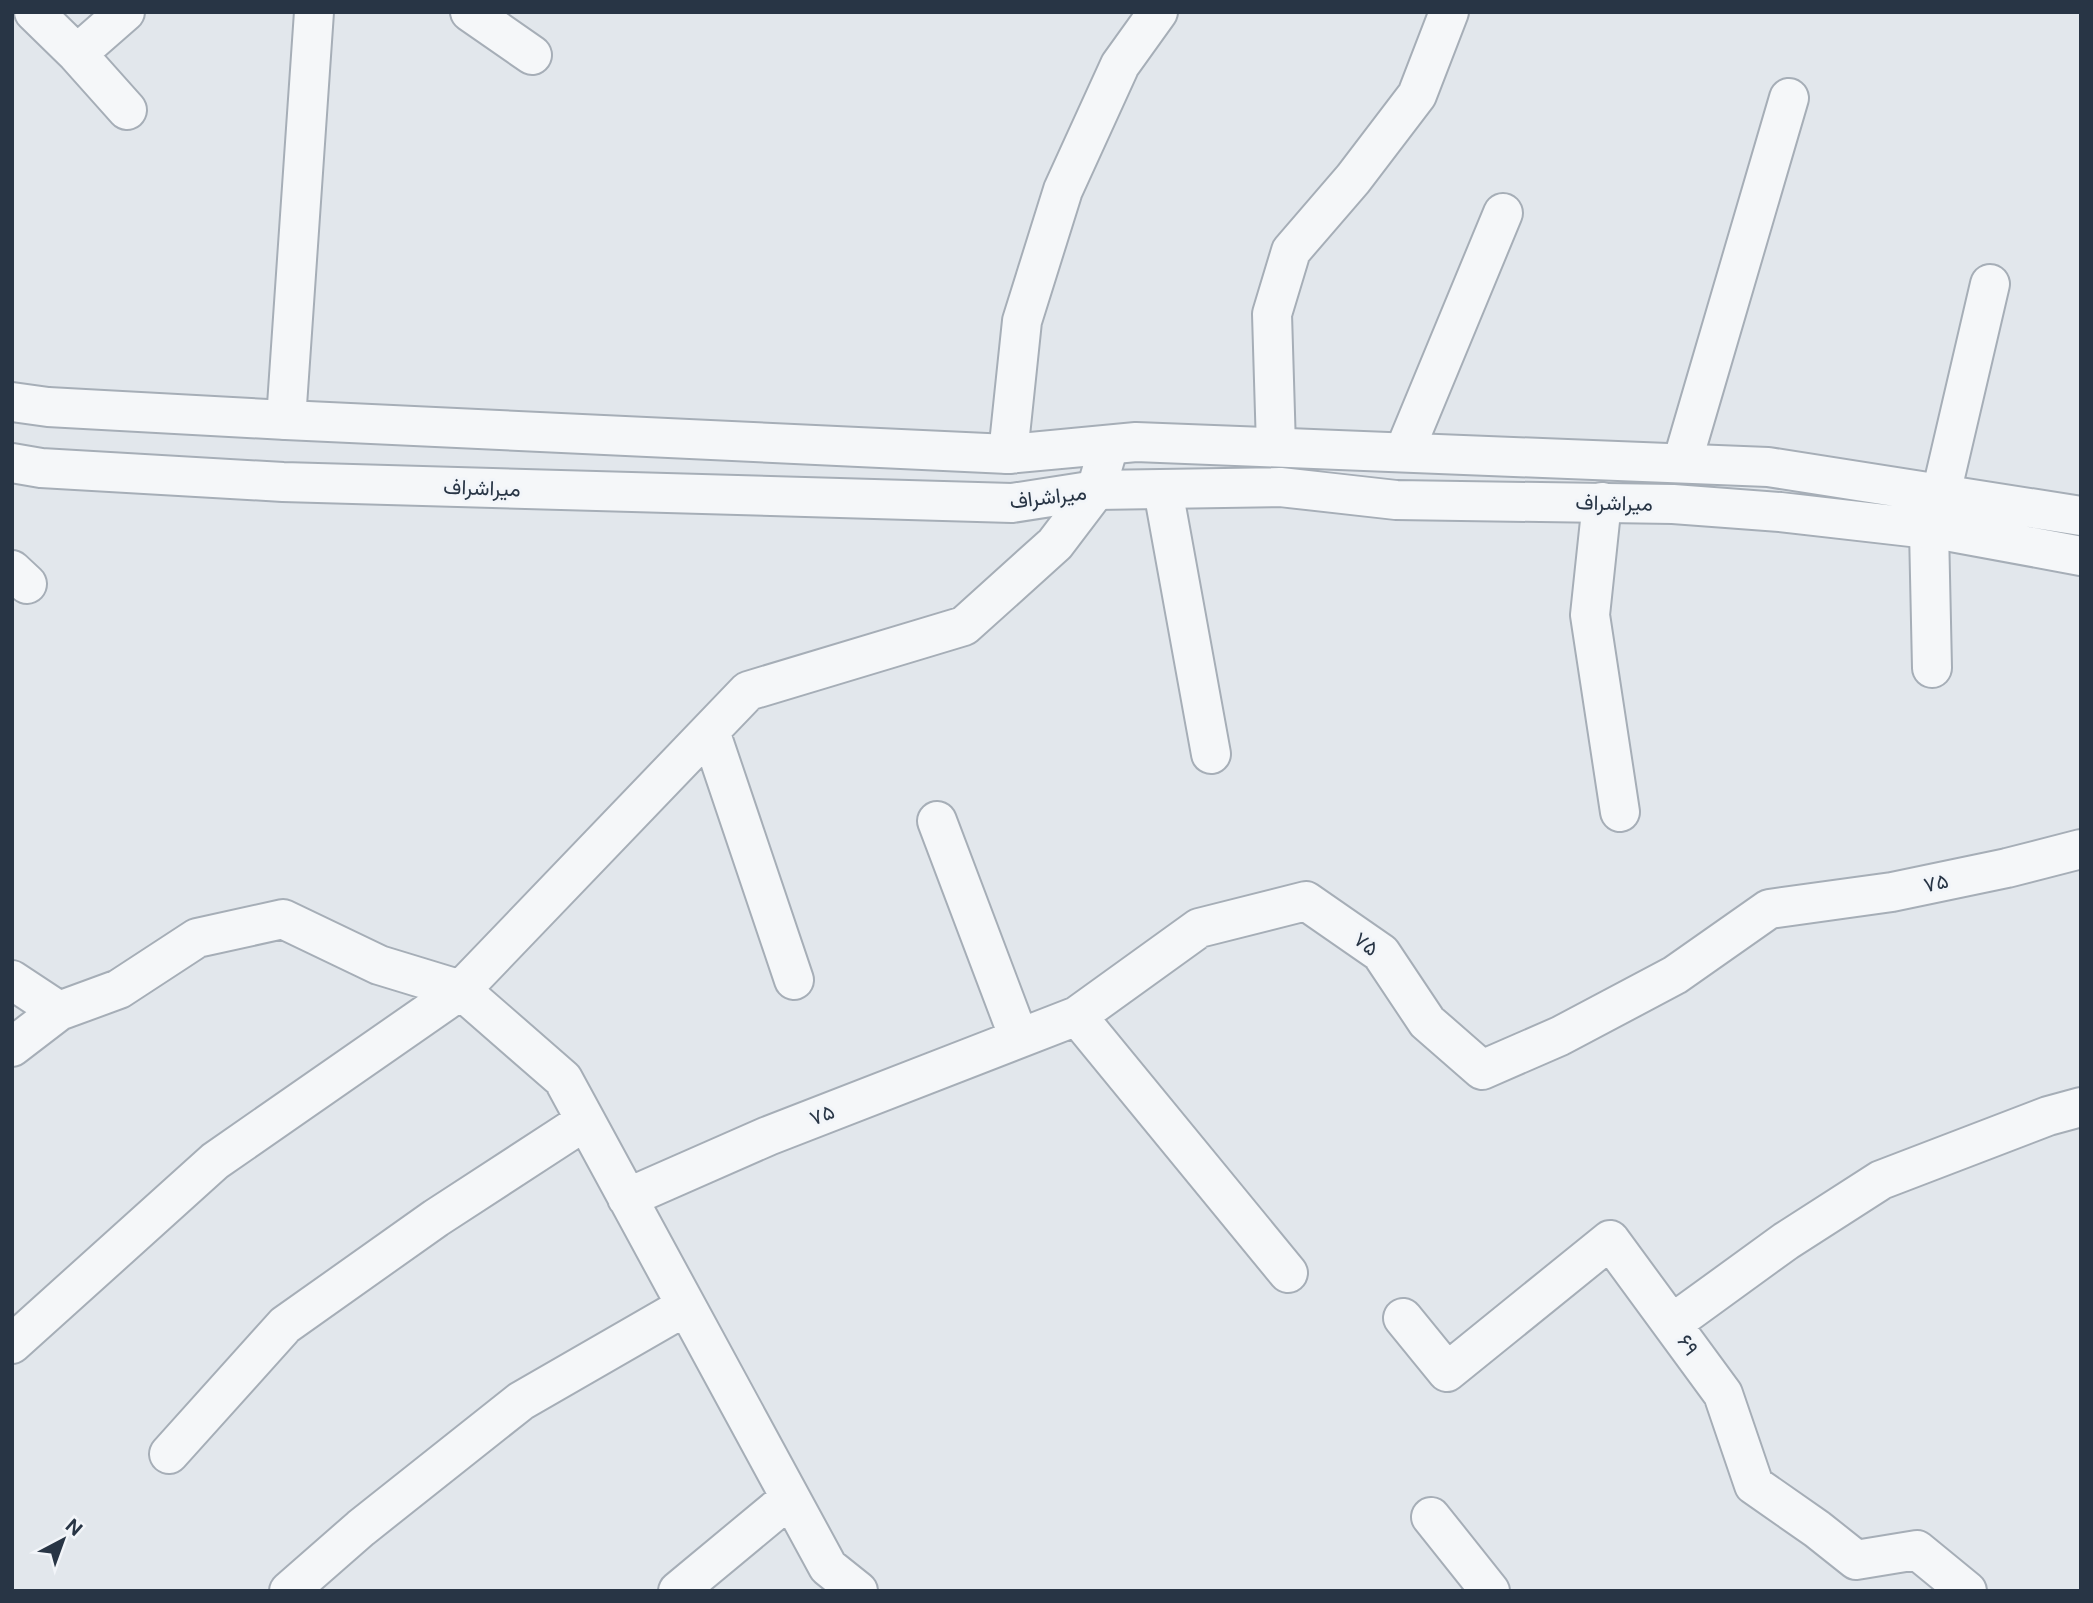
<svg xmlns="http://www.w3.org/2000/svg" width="2093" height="1603" viewBox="0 0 2093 1603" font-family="'Public Sans',Vazirmatn,sans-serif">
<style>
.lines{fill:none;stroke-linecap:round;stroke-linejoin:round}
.minor-casing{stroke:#a6aeb7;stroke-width:42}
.tertiary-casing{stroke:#a6aeb7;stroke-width:42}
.minor{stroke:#f5f7f9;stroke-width:38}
.tertiary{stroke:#f5f7f9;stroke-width:38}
.labels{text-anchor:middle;stroke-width:6;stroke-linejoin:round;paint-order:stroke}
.street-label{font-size:21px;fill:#283545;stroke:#f2f5f9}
</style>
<rect width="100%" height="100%" fill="#e2e7ec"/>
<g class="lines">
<g class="minor-casing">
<path id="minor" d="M34 12 77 54 127 110
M470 12 532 55
M77 54 125 12
M286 420 314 12
M1276 447 1272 314 1291 251 1353 179 1417 95 1449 12
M1404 452 1503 213
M1008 454 1022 321 1063 190 1120 65 1158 12
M1682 463 1789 98
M1163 490 1211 754
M1941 494 1990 284
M1602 502 1590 615 1620 812
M1929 530 1932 668
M12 570 27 584
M710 731 794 980
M937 821 1019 1038
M12 980 59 1011 119 989 197 938 283 919 379 965 461 990
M1077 1016 1288 1273
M12 1047 59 1011
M627 1198 768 1136 1077 1016 1199 928 1306 901 1381 953 1427 1022 1482 1070 1560 1036 1675 975 1769 909 1892 892 2007 868 2081 849
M1403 1318 1447 1372 1610 1240 1723 1394 1754 1485 1817 1529 1856 1560 1917 1550 1967 1591
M1673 1323 1786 1241 1881 1180 2048 1116 2081 1107
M12 1344 215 1161 461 990
M169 1454 285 1325 436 1218 585 1121
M1431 1517 1490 1591
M289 1591 361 1528 521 1401 686 1306
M678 1591 790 1498
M858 1591 828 1567 563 1079 461 990 748 691 964 626 1055 544 1096 490 1109 445"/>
</g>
<g class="tertiary-casing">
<path id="tertiary" d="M12 402 48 407 286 420 1008 454 1136 442 1768 467 2081 516
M12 463 41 468 283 482 1012 503 1096 490 1280 487 1396 500 1673 504 1780 512 1946 531 2081 556"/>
</g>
<use href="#minor" class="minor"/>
<use href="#tertiary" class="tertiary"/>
</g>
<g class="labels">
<g class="street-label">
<text transform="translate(482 488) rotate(2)" y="7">میراشراف</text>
<text transform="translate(1048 497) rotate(-7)" y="7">میراشراف</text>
<text transform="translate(1614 503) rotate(1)" y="7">میراشراف</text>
<text transform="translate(1936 883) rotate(-12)" y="7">۷۵</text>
<text transform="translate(1366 944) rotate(38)" y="7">۷۵</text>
<text transform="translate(822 1115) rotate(-21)" y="7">۷۵</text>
<text transform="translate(1688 1345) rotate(55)" y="7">۶۹</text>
</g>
</g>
<rect width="2093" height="1603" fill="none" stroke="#283545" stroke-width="28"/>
<g transform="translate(63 1540) rotate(41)" stroke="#f2f5f9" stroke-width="5" paint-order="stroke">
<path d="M0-5L12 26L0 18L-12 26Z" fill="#283545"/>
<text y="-10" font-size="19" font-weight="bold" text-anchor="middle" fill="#283545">N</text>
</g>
</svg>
